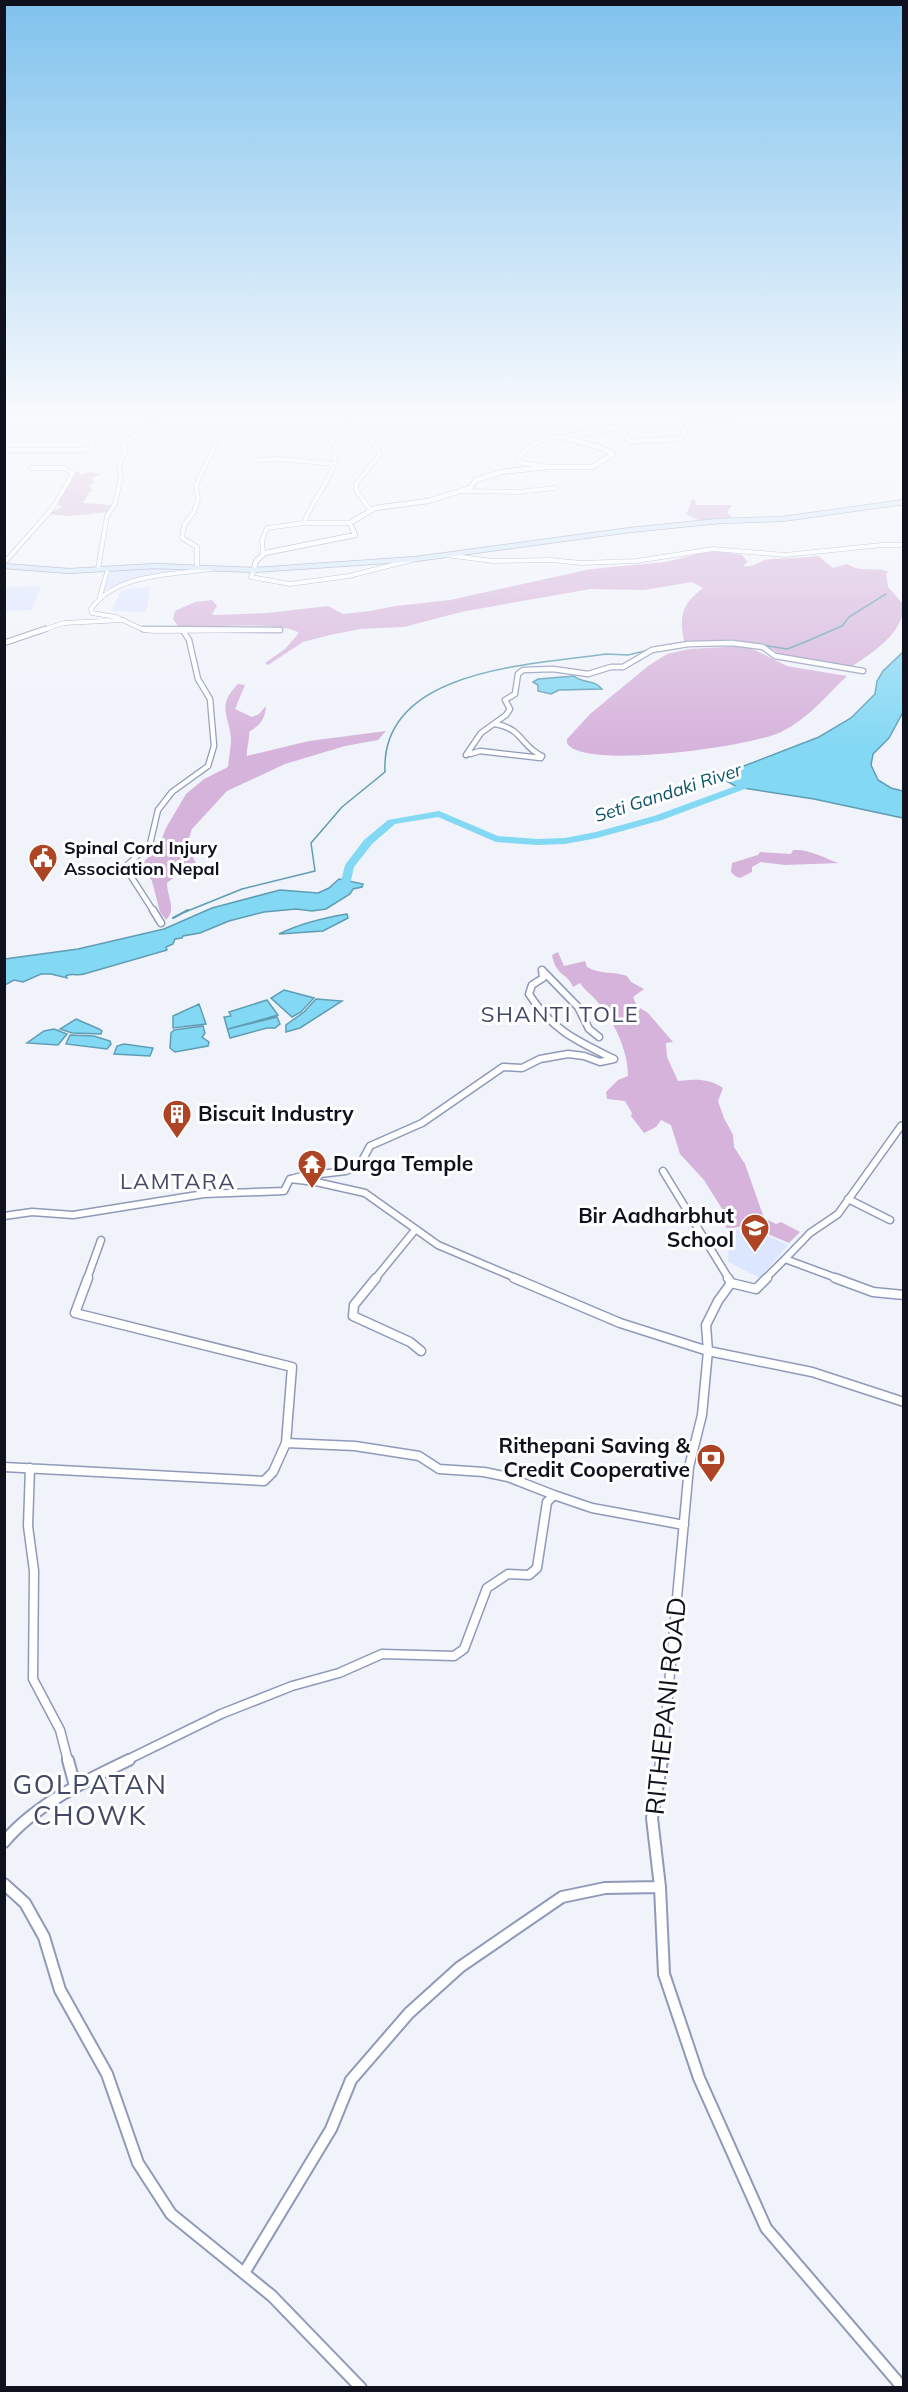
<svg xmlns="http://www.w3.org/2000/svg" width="908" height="2392" viewBox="0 0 908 2392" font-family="Mulish,sans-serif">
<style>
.built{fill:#dde6ff}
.green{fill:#d6b3db}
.water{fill:#83d8f4;stroke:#609db4;stroke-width:1.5}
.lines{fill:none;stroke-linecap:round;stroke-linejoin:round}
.stream-far1{stroke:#609db4;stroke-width:1.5}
.stream{stroke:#609db4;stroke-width:2}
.river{fill:#83d8f4;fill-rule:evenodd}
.minor-far4-casing{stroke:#8f99ba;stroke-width:5}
.minor-far3-casing{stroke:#8f99ba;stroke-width:7}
.minor-far2-casing{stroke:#8f99ba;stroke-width:9}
.minor-far1-casing{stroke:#8f99ba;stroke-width:11}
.minor-casing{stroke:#8f99ba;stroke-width:14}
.tertiary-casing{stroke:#8f99ba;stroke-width:6}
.secondary-casing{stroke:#8f99ba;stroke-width:6}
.minor-far4{stroke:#fff;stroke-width:4}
.minor-far3{stroke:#fff;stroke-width:4.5}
.minor-far2{stroke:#fff;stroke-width:6}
.minor-far1{stroke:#fff;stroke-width:8}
.minor{stroke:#fff;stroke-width:10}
.tertiary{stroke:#fff;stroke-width:4.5}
.secondary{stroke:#d3e7f8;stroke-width:4.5}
.labels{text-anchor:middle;stroke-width:6;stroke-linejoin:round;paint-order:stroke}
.far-water-label{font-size:18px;font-style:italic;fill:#0c5568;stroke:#fff}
.far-poi-label{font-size:18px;font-weight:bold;fill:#0f121e;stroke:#fff;text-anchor:start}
.poi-label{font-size:21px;font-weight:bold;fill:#0f121e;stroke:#fff;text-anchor:start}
.neighbourhood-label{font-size:22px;letter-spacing:1.5px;fill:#414966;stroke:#fff}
.near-street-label{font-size:26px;fill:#0f121e;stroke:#fff}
.near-neighbourhood-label{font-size:27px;letter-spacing:1.5px;fill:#414966;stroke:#fff}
</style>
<rect width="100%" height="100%" fill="#f0f3fa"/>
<path class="built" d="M172 568 170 574 122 583 102 591 110 570Z
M41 586 32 610 5 611V587Z
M151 587 146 612 111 611 122 590Z
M747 1227 788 1245 760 1278 728 1262 729 1230Z"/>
<path class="green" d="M75 472H80L81 475 89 472 102 474 92 478 95 483 89 486 93 490 89 492 83 503 112 505 108 512 69 516 48 514 62 507 57 504C61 496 70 482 76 474Z
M694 499 697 505H732L727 513 733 518 700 521 686 514 691 504 690 501Z
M712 550 742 555 748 562 743 566C754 568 760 560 770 559 786 558 802 558 818 556L833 568 847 564C860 573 875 566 889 572L886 574 888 587 904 605C903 634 872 653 851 667L812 662 778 653 767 646 729 640 684 641C679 615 682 604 703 588L692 582 644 590 590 589 461 612 404 627 360 629 330 635 303 642 268 665 265 663 285 649 298 634V632C274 621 213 627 184 628L178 626 173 619 175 611 195 602 212 600 217 606 212 614 215 615 267 613 328 606 343 614 370 611 396 606 450 600 591 569 666 562Z
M743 646 757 651 787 666 847 676C825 697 809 718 781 732 753 746 582 771 567 743V739L590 714 648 666 667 654 689 649Z
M238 684 245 685 235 709 252 717 259 714 266 706C265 720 260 725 249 732 250 741 246 748 247 756L309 741 386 731 378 740 345 746 285 764 227 791 192 829 189 838 191 846 203 842 200 852 191 853 199 870 181 872 167 883C167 897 177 909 166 920L160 912 152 881 140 866 159 846 166 828 186 794 204 779 228 767C229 757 231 747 231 738 229 715 216 706 238 684Z
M793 850C811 849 823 858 839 863L785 865 761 862 752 867V872L740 878 735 876 731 872 732 863 758 855 760 852 791 854Z
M558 952 564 966 585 961 587 967C601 975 613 971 627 976L631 982 644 989 633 997 637 1006 648 1013 673 1042 666 1043 667 1057 678 1081C696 1079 708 1078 723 1088L718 1101 724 1118 733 1135 734 1147 745 1164 764 1218 776 1224 781 1222 800 1232 789 1243 747 1225 729 1229 721 1224 724 1212 704 1180 680 1154 671 1125 661 1120 656 1127 644 1133 631 1116 632 1113 625 1101 607 1099 606 1092 618 1080 628 1076C628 1050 614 1021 596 1000 591 994 585 991 580 983L573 987C568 973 556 977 552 955Z"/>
<path class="water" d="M903 652V712L889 738 873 754 871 765 878 780 891 788 903 791V818L814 799 737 787 718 776 819 737 851 718 875 694 877 681 883 671Z
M574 676C583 684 594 679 602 689L559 690 551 694 538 691V685L533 682 538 679Z
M339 879 363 884 362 887 353 889 350 894 326 909 312 911 296 909 264 912 229 921 200 933 183 936 182 938 175 939 173 944 166 947 167 950C139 958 111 966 84 974 77 976 72 973 66 976L67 978 51 974H41L23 982 14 980 5 985V959L78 949 164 929 212 908 280 890 318 893 329 888Z
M347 914 348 918 323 931 279 934C301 923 323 918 347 914Z
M284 990 314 998 301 1012 292 1017 271 998Z
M316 999 342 1001 300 1028 286 1032V1025L304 1012Z
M267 1000 278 1015 228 1029 277 1017 280 1024 275 1028H267L230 1038 224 1017 231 1016 229 1012Z
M199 1004 206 1024 173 1028V1016Z
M76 1019 99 1029 102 1031 101 1034 72 1033 60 1029Z
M203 1026 205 1033 202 1037 209 1042 208 1046 175 1052 170 1048 171 1033 174 1030Z
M54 1029 67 1034 58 1045 27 1043 44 1031Z
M70 1035 94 1036 110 1041 111 1044 107 1049 66 1044Z
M124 1044 153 1048 150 1056 114 1054 117 1046Z"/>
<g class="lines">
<path class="stream-far1" d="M762 645 787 649 805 642 842 626 849 617 886 594
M185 912 242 889 315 871 311 843 342 807 385 772C380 668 533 665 606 654L628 655 649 650"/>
<path class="stream" d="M173 918 188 910"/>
<path class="river" d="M755 779 758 780V784L662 820 597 838 565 844 537 845 496 842 438 817 395 824 372 844 354 867 348 894 338 897 333 894 339 890 345 865 364 840 388 820 439 811 498 836 537 839 565 838 596 832 654 816Z"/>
<g class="minor-far4-casing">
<path id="minor-far4" d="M346 426 367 434 380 454 356 484V490L370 510
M4 435 39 431
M326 435C354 459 312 496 304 523H350
M4 450H83L90 448 95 434
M258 460 280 459 335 464
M551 467 521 463 518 459C530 445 542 437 561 437
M462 491 518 492 555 488
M263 554 262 540 267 528 304 523
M446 555 493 561 551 560 581 563 637 561 713 549 785 555 882 545H904
M4 563 52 509 73 473 64 468H31
M197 568V547L182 538 184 525 194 512 198 499 196 485 216 443
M98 569 107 516 115 504 121 476 119 465 126 451 123 445 154 420
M254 570 251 577 290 584 349 576 416 559
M100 596 108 569
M40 631 64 623 124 620
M154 631 144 630 116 617 92 613 91 609C116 573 172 575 212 569
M156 631 280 630"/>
</g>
<g class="minor-far3-casing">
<path id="minor-far3" d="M143 629 280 630
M4 643 45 629
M468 752 470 754 480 751 541 758 542 756C520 746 524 729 495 724
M466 755 481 733 506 715 510 709 505 700 515 694 518 674 523 670 553 669 588 674 611 667H623L652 650 688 644 732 643 763 647 775 656 863 671
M154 912 125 867 150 844 158 810 172 792 208 766 214 746 210 699 198 679 189 640 184 632"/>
</g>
<g class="minor-far2-casing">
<path id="minor-far2" d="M153 910 161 923
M542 970 578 1007 589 1029 599 1037
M663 1171 729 1279
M291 1179 302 1176 346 1171 355 1167 363 1159 370 1146 422 1123 503 1067 522 1068 540 1059 568 1054 584 1056 600 1062 614 1059C577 1041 552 1030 529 994L532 985 543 978 542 970
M848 1199 890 1220
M4 1216 32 1212 73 1215 204 1194 284 1191 290 1179 316 1182 365 1193 438 1245 518 1279
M785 1259 810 1233 838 1214 901 1126 904 1128
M87 1279 101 1240
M375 1279 415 1230
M765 1279 785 1259 839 1279"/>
</g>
<g class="minor-far1-casing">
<path id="minor-far1" d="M88 1278 75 1313 292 1367 286 1443
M376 1278 354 1305 353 1316 410 1342 421 1351
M514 1278 620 1323 708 1351 812 1372 904 1402
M728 1278 731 1283
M835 1278 873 1292 904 1295
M4 1467 264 1481 273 1472 286 1443 355 1446 419 1456 439 1469 484 1472 508 1477 554 1495
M30 1468 28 1526 34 1571 33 1679 60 1730 68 1761
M125 1761 221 1714 292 1686 339 1673 382 1654 454 1656 464 1649 487 1588 508 1574 529 1575 537 1568 547 1502 554 1495 592 1508 684 1525
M662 1761 689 1467 702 1415 708 1351 706 1325 718 1301 731 1283 756 1289 767 1278"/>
</g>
<g class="minor-casing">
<path id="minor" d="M68 1760 75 1786
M662 1760 652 1818 660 1887 664 1974 699 2078 766 2228 903 2388
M4 1842C36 1804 85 1781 129 1760
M4 1884 25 1903 44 1937 60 1990 107 2074 138 2163 171 2214 272 2296 361 2388
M244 2273 331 2129 351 2080 409 2013 460 1967 562 1897 605 1888 660 1887"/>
</g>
<g class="tertiary-casing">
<path id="tertiary" d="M254 570 256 561 265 553 355 535 350 523 375 508 428 501 470 488 476 480 502 472 546 467H592L613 454 599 447 562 437 614 428 621 430 630 442C648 439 665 441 681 438L686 427 729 416"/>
</g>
<g class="secondary-casing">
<path id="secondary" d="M4 566 69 571 156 566 254 570 416 559 630 530 720 521 782 519 904 502"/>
</g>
<use href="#minor-far4" class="minor-far4"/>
<use href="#minor-far3" class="minor-far3"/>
<use href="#minor-far2" class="minor-far2"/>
<use href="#minor-far1" class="minor-far1"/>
<use href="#minor" class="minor"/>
<use href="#tertiary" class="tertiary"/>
<use href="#secondary" class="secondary"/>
</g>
<linearGradient id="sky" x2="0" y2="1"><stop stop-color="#7fc2ed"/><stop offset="0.55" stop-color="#f8fafd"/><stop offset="1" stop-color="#f8fafd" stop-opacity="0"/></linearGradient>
<rect width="908" height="751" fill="url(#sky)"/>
<defs>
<g id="civic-pin" transform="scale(1.5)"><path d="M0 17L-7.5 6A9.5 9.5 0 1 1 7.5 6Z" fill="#ad4525" stroke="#fff"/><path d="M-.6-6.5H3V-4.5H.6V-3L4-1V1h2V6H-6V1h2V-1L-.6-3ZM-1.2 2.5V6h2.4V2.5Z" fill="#fff"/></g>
<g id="building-pin" transform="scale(1.5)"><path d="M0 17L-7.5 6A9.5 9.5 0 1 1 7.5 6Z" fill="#ad4525" stroke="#fff"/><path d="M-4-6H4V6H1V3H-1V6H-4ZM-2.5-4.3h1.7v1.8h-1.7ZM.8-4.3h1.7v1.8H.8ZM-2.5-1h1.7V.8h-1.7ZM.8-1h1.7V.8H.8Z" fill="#fff"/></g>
<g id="temple-pin" transform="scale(1.5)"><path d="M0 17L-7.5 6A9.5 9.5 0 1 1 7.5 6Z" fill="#ad4525" stroke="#fff"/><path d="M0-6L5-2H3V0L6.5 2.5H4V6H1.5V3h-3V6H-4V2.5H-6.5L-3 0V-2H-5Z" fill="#fff"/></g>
<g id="school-pin" transform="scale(1.5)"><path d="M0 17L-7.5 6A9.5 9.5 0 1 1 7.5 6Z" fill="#ad4525" stroke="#fff"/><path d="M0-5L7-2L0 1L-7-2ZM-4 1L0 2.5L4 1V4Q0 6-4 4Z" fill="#fff"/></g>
<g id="bank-pin" transform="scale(1.5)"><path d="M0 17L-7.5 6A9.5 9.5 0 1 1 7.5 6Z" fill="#ad4525" stroke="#fff"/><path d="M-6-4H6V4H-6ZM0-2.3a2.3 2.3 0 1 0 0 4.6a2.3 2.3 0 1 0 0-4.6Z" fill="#fff"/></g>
</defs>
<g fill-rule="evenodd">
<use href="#civic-pin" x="43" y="858"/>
<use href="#building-pin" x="177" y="1114"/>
<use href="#temple-pin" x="312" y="1164"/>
<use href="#school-pin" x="755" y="1228"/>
<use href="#bank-pin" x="711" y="1458"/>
</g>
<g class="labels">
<g class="far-water-label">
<text transform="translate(668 793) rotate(-18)" y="6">Seti Gandaki River</text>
</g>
<g class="far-poi-label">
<text x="64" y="854">Spinal Cord Injury<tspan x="64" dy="21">Association Nepal</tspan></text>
</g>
<g class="poi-label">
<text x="198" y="1121">Biscuit Industry</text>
<text x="333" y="1171">Durga Temple</text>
<text x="734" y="1223" text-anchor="end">Bir Aadharbhut<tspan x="734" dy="24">School</tspan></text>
<text x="690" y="1453" text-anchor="end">Rithepani Saving &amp;<tspan x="690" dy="24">Credit Cooperative</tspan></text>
</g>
<g class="neighbourhood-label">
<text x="560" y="1022">SHANTI TOLE</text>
<text x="178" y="1189">LAMTARA</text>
</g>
<g class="near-street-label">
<text transform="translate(666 1706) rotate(-84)" y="9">RITHEPANI ROAD</text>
</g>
<g class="near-neighbourhood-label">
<text x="90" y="1794">GOLPATAN<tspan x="90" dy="31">CHOWK</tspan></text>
</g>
</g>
<rect width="908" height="2392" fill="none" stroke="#0f121e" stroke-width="12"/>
</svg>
